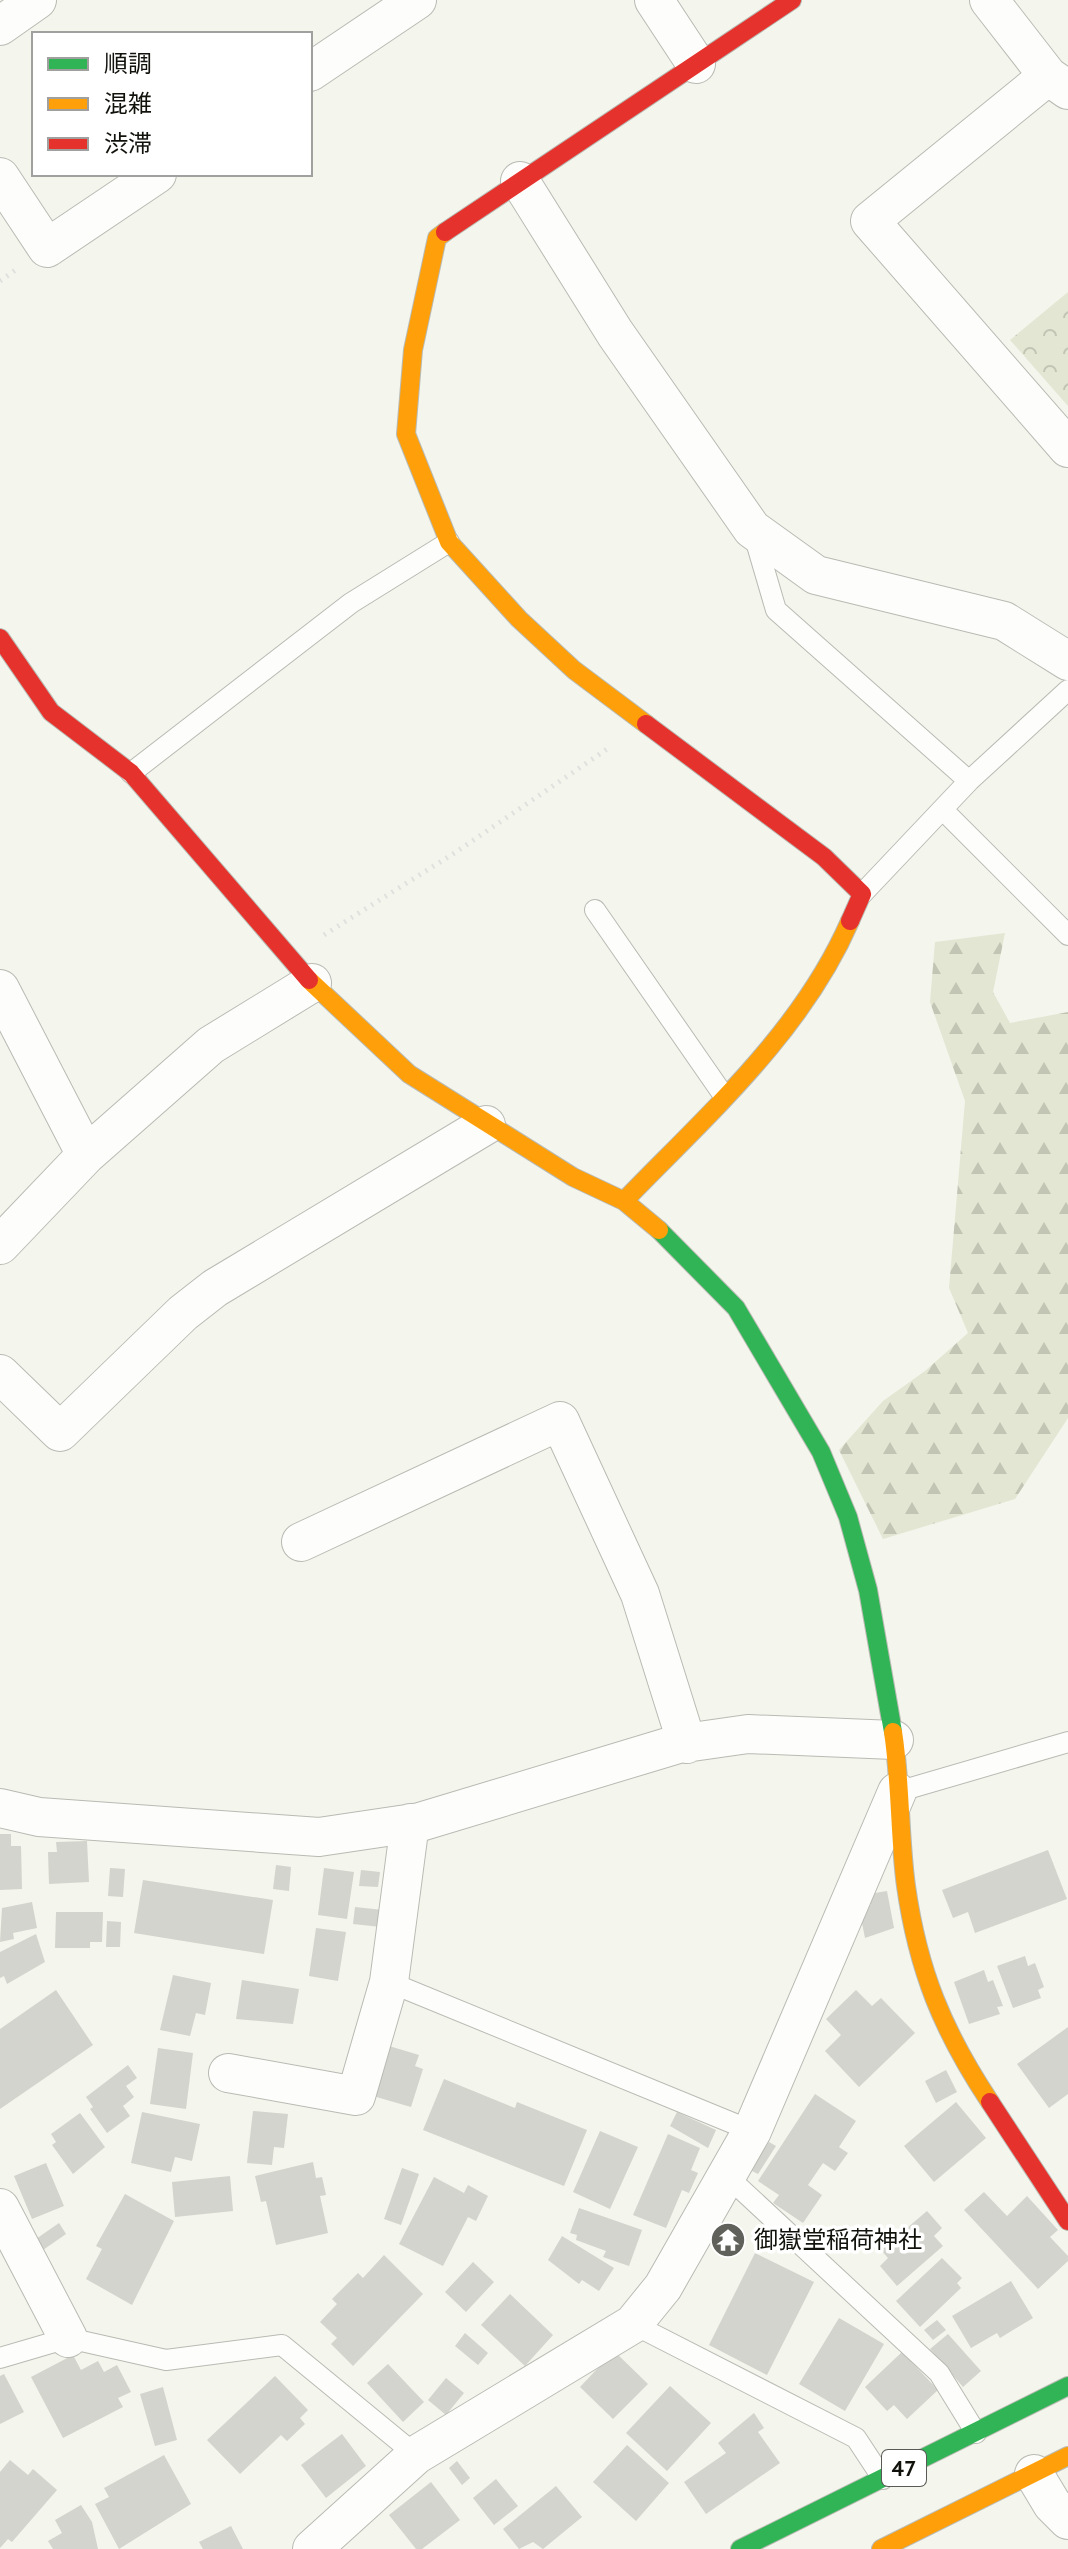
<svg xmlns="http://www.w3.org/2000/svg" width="1068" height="2549" viewBox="0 0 1068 2549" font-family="'PT Sans','Noto Sans JP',sans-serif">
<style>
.forest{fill:url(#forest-firs)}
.park{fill:url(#park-crowns)}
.building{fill:#d3d4cd}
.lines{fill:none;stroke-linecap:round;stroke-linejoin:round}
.lane-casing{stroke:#b9bab3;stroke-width:22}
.street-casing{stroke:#b9bab3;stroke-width:40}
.fast-casing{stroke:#b9bab3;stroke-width:20}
.slow-casing{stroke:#b9bab3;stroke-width:20}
.jam-casing{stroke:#b9bab3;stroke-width:20}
.path{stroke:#e0e0de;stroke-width:5;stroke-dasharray:2 6;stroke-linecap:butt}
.lane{stroke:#fdfefc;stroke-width:20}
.street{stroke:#fdfefc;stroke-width:38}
.fast{stroke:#30b455;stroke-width:18}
.slow{stroke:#ff9f0a;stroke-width:18}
.jam{stroke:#e5322d;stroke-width:18}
.labels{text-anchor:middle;stroke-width:7;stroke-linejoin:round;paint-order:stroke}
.shield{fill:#fff;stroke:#595956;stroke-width:2}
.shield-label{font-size:22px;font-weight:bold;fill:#12120d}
.poi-label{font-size:24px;fill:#12120d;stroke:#fff;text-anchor:start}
</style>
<defs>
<pattern id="forest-firs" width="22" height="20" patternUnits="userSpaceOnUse" patternTransform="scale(2)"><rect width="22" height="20" fill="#e3e6d3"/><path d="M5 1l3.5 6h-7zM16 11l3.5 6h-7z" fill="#c2c4b4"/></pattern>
<pattern id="park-crowns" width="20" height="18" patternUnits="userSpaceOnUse" patternTransform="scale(2)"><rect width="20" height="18" fill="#e3e6d3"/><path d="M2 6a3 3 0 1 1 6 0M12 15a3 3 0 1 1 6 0" fill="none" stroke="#c2c4b4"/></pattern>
</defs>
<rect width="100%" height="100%" fill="#f4f5ec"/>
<path class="forest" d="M1005 933 993 992 1010 1023 1068 1012V1418L1015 1499 883 1539 839 1450 883 1401 925 1371 968 1333 949 1288 965 1101 930 1002 935 942Z"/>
<path class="park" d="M1068 292V406L1010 340Z"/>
<path class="building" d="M0 1834H11V1846H21L22 1889 0 1890Z
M87 1841 89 1882 49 1884 48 1852H57L56 1842Z
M1048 1850 1067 1899 975 1933 968 1912 953 1918 942 1890Z
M276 1865 291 1867 289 1891 273 1889Z
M110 1868 125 1869 123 1897 108 1896Z
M324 1868 354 1872 347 1919 318 1915Z
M361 1870 380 1872 378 1887 359 1886Z
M143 1880 273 1900 264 1954 134 1933Z
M887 1891 894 1928 865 1938 859 1908 871 1905 869 1894Z
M32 1902 37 1928 13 1933 14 1939 0 1942 2 1908Z
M355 1907 383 1910 381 1927 353 1924Z
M56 1912H103L102 1942H90V1948H55Z
M107 1921 121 1922 120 1947H106Z
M316 1928 346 1932 338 1981 309 1976Z
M36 1934 45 1962 7 1984 4 1976 0 1978V1952Z
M1025 1956 1028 1966 1035 1963 1044 1987 1038 1990 1041 1998 1013 2008 997 1966Z
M984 1970 988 1982 993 1980 1003 2006 997 2007 1000 2014 969 2024 954 1982Z
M173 1975 211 1983 205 2015 196 2013 190 2036 160 2030Z
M242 1980 299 1989 293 2024 236 2019Z
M56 1990 93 2045 0 2109V2029Z
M856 1990 872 2006 881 1998 915 2033 859 2087 825 2051 841 2035 826 2019Z
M1068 2027V2094L1049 2108 1017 2064Z
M389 2046 419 2055 415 2066 423 2069 411 2107 373 2096Z
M158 2048 193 2053 186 2109 150 2104Z
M128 2065 137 2078 126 2086 134 2097 123 2106 130 2116 107 2133 90 2109 93 2107 86 2097Z
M946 2070 957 2092 936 2103 925 2081Z
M444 2079 515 2108 517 2102 587 2130 564 2186 423 2130Z
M815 2094 856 2121 839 2147 848 2153 835 2171 823 2163 808 2185 822 2195 803 2223 773 2203 779 2195 758 2181Z
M956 2102 986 2138 934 2182 904 2146Z
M253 2111 288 2114 284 2148 274 2147 272 2165 247 2163Z
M142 2112 200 2124 192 2161 175 2157 171 2172 131 2163Z
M677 2112 716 2130 708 2148 670 2126Z
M80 2113 105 2147 73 2174 52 2145 56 2142 51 2134Z
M600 2131 638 2147 610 2209 573 2192Z
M668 2134 700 2148 691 2170 698 2173 689 2193 682 2190 666 2228 633 2215Z
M769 2142 776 2146 758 2174 750 2170Z
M313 2162 316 2178 322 2177 326 2195 320 2196 328 2233 276 2245 266 2201 261 2202 255 2176Z
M46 2163 64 2206 32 2219 14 2176Z
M402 2168 419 2174 401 2225 384 2219Z
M230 2176 233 2211 175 2217 172 2182Z
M434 2177 464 2193 468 2185 488 2196 476 2221 468 2217 443 2266 399 2244Z
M984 2192 1007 2216 1027 2196 1058 2230 1050 2237 1068 2256V2261L1038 2289 964 2210Z
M125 2194 174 2221 132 2305 86 2279 102 2249 96 2246Z
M579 2208 642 2230 629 2266 603 2257 606 2251 576 2240 577 2235 570 2233Z
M927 2211 942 2228 934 2236 943 2246 897 2286 880 2266 888 2258 881 2250Z
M59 2223 66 2234 43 2250 36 2239Z
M727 2231 737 2240 728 2249 718 2241Z
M562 2236 614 2268 599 2291 582 2280 579 2284 548 2260Z
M755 2253 814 2282 767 2375 709 2345Z
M384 2255 423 2294 353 2366 331 2344 337 2338 320 2322 337 2304 332 2299 358 2273 363 2278Z
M942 2258 962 2278 957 2283 961 2288 920 2327 896 2301Z
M473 2262 494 2282 466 2312 445 2292Z
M1011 2281 1033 2318 1000 2338 997 2333 971 2348 952 2316Z
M510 2294 553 2335 525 2366 481 2325Z
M839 2318 884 2344 845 2411 799 2384Z
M937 2320 946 2330 933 2340 924 2330Z
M465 2333 488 2353 478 2365 455 2346Z
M948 2334 981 2371 963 2387 930 2349Z
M614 2351 648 2384 613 2419 580 2387Z
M902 2352 938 2390 907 2419 894 2405 887 2411 865 2387Z
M73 2355 81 2370 98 2361 104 2372 117 2365 131 2392 118 2398 123 2407 63 2438 31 2377Z
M388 2364 424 2402 403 2422 367 2383Z
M4 2374 24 2412 0 2424V2376Z
M275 2376 308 2410 300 2418 305 2424 287 2441 281 2435 240 2474 207 2440Z
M446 2378 464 2393 446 2415 428 2400Z
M670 2386 711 2423 667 2471 626 2433Z
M163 2387 177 2440 155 2446 140 2394Z
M754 2413 764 2428 758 2432 780 2463 706 2514 684 2482 726 2453 718 2443Z
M342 2434 366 2466 326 2498 301 2465Z
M627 2445 669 2483 636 2521 593 2482Z
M164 2455 191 2504 119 2549 95 2504 109 2497 104 2488Z
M10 2460 28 2475 33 2469 57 2490 12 2542 8 2539 0 2548V2472Z
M457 2461 470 2478 462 2485 449 2468Z
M496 2479 518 2506 494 2525 473 2498Z
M431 2482 460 2520 422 2549H416L389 2515Z
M556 2486 582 2517 543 2549 533 2542 519 2549 503 2529Z
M81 2505 92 2522 98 2549H53L48 2541 62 2533 55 2520Z
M231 2526 243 2549H203L199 2542Z"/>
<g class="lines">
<g class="lane-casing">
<path id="lane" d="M754 535 776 610 969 781
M131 773 351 603 449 542
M943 810 1068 935
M862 894 969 781 1068 690
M595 910 724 1096
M897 1792 1068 1742
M389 1982 752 2131
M728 2177 939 2373 976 2433
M633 2324 856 2438 883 2479
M0 2358 68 2338 166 2360 282 2345 416 2455"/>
</g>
<g class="street-casing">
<path id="street" d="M654 0 696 64
M989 0 1048 76 1068 90
M0 26 37 0
M310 72 417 0
M1048 76 870 221 1068 448
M0 177 47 248 157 174
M520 181 615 333 752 529 816 575 1004 621 1068 661
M0 989 86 1155
M0 1245 86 1155 211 1045 312 983
M0 1374 60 1432 183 1313 215 1288 486 1125
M301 1542 560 1421 640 1594 687 1744
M0 1808 39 1817 319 1837 420 1822 678 1744 748 1734 894 1740
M228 2073 356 2096 389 1982 410 1823
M0 2208 68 2338
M1034 2474 1052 2504 1068 2520
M312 2549 416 2455 633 2324 663 2287 752 2131 897 1792"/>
</g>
<g class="fast-casing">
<path id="fast" d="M659 1230 736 1308 821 1452 848 1517 868 1590 893 1732
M740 2549 1068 2386"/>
</g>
<g class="slow-casing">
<path id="slow" d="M445 232 437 238 413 350 406 434 449 542 519 619 574 670 646 724
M309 980 409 1074 573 1177 624 1201 659 1230
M624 1201C706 1116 802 1032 850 921
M893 1732C901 1783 899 1835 906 1886 918 1971 943 2031 990 2102
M881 2549 1068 2456"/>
</g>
<g class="jam-casing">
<path id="jam" d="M445 232 792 0
M0 638 51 712 131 773 309 980
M646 724 824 857 862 894 850 921
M990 2102 1068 2221"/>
</g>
<path class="path" d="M0 281 17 269
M324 935 456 852 610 747"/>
<use href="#lane" class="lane"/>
<use href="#street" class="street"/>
<use href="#fast" class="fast"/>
<use href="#slow" class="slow"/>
<use href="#jam" class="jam"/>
</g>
<defs>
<g id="temple-disc" transform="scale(1.8)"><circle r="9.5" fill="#61615b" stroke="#fff"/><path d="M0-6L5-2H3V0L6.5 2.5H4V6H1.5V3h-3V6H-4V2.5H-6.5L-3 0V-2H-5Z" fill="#fff"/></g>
</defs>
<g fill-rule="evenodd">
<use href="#temple-disc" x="728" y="2240"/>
</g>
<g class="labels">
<rect class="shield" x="882" y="2450" width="44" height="36" rx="6"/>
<g class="shield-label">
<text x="904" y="2476">47</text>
</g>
<g class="poi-label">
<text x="754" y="2248">御嶽堂稲荷神社</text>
</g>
</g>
<rect x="32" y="32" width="280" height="144" fill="#ffffff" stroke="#a0a09e" stroke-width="2"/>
<rect x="48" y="58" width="40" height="12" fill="#30b455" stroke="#a0a09e" stroke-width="2"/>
<text x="104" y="72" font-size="24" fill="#12120d">順調</text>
<rect x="48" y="98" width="40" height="12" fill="#ff9f0a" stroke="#a0a09e" stroke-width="2"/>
<text x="104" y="112" font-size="24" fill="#12120d">混雑</text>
<rect x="48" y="138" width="40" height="12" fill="#e5322d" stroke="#a0a09e" stroke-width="2"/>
<text x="104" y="152" font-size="24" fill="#12120d">渋滞</text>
</svg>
